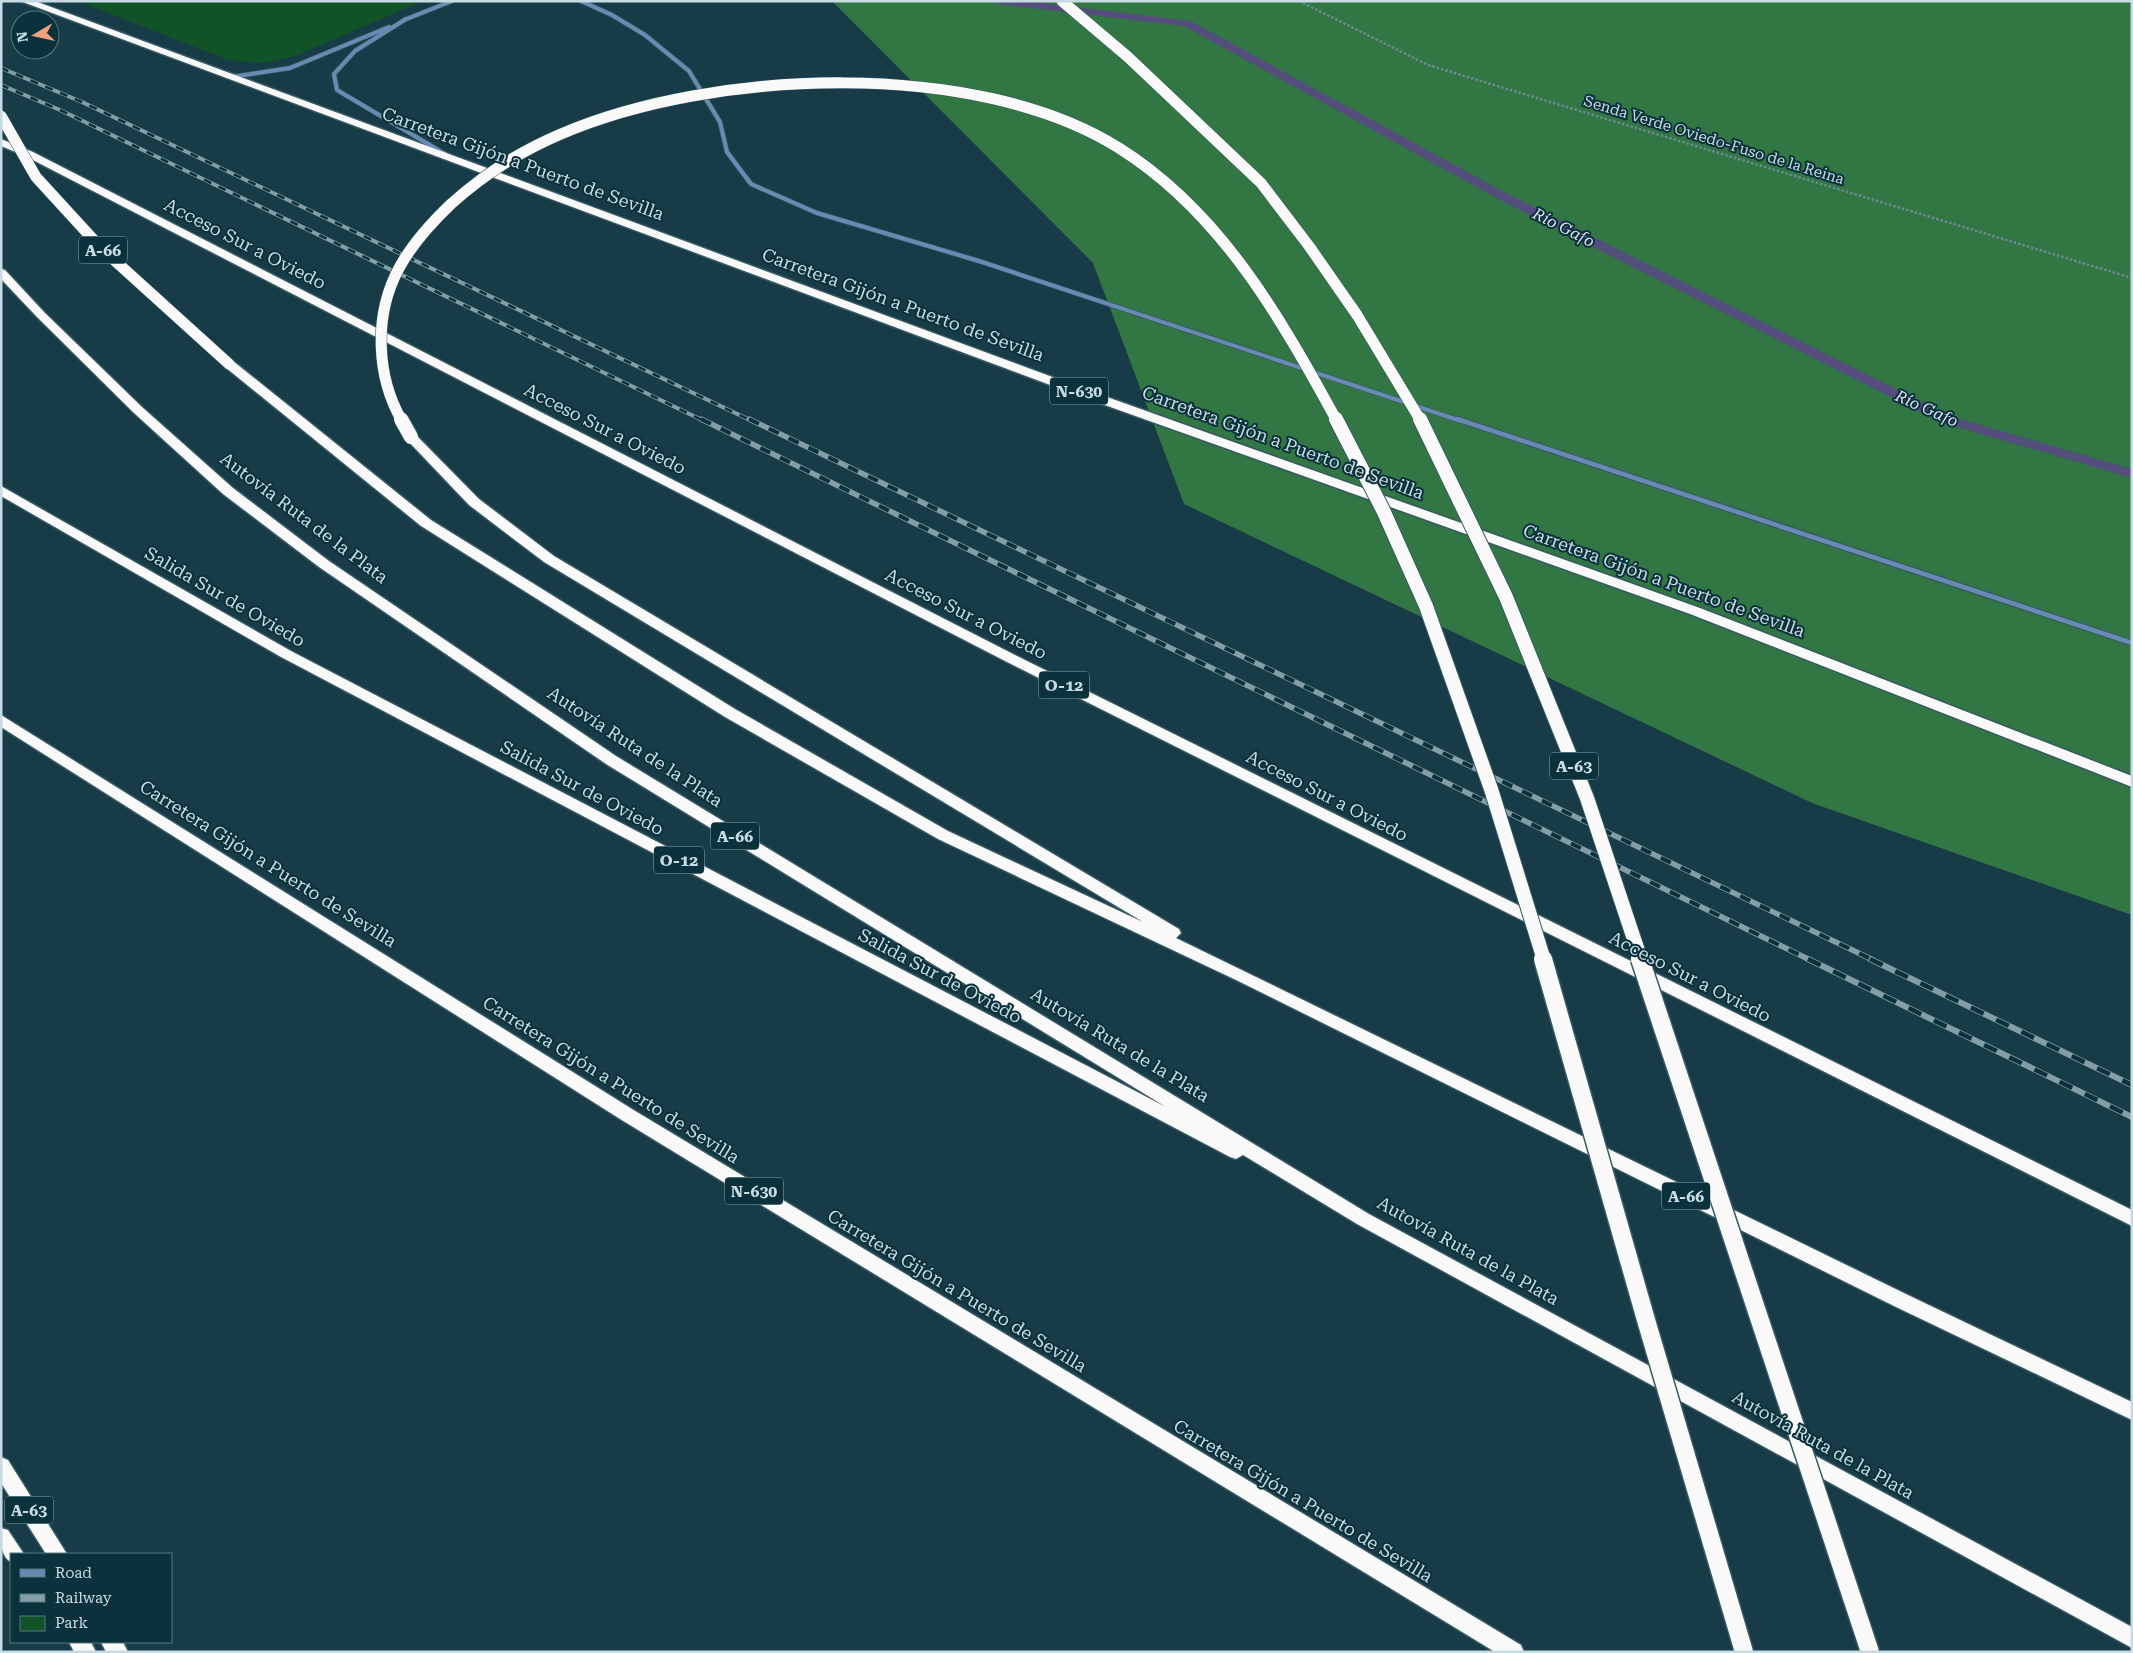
<svg xmlns="http://www.w3.org/2000/svg" width="2133" height="1653" viewBox="0 0 2133 1653" font-family="'Roboto Serif',serif">
<style>
.green{fill:#125227}
.forest{fill:#327644}
.lines{fill:none;stroke-linecap:round;stroke-linejoin:round}
.stream{fill:#534e7b;fill-rule:evenodd}
.street-far1-casing{stroke:#375963;stroke-width:5.5}
.street-casing{stroke:#375963;stroke-width:7}
.highway-casing{stroke:#375963;stroke-width:3}
.path{stroke:#6d8a93;stroke-width:2.5;stroke-dasharray:2.5 2;stroke-linecap:butt}
.street-far1{stroke:#688bb4;stroke-width:4}
.street{stroke:#688bb4;stroke-width:4.5}
.highway{fill:#f9f9f9;fill-rule:evenodd}
.rail-far2-casing{stroke:#849ea6;stroke-width:4}
.rail-far1-casing{stroke:#849ea6;stroke-width:5.5}
.rail-casing{stroke:#849ea6;stroke-width:6}
.rail-far2{stroke:#0b323c;stroke-width:2.5;stroke-dasharray:8;stroke-linecap:butt}
.rail-far1{stroke:#0b323c;stroke-width:4;stroke-dasharray:11;stroke-linecap:butt}
.rail{stroke:#0b323c;stroke-width:4.5;stroke-dasharray:14;stroke-linecap:butt}
.highway-bridge-far2-casing{stroke:#375963;stroke-width:12;stroke-linecap:butt}
.highway-bridge-far1-casing{stroke:#375963;stroke-width:16;stroke-linecap:butt}
.highway-bridge-casing{stroke:#375963;stroke-width:21;stroke-linecap:butt}
.highway-bridge-far2{stroke:#f9f9f9;stroke-width:11}
.highway-bridge-far1{stroke:#f9f9f9;stroke-width:14}
.highway-bridge{stroke:#f9f9f9;stroke-width:18}
.labels{text-anchor:middle;stroke-width:4;stroke-linejoin:round;paint-order:stroke}
.far-street-label{font-size:15px;fill:#c8dbe2;stroke:#0b323c}
.far-water-label{font-size:16px;font-style:italic;fill:#e1e0f4;stroke:#0b323c}
.shield{fill:#0b323c;stroke:#8fa8b0;stroke-width:1}
.shield-label{font-size:16px;font-weight:bold;fill:#c8dbe2}
.street-label{font-size:18px;fill:#c8dbe2;stroke:#0b323c}
</style>
<rect width="100%" height="100%" fill="#173c47"/>
<path class="green" d="M78 1H423L295 56 263 63 228 60Z"/>
<path class="forest" d="M832 1H2132V915L1812 803 1184 504 1093 263Z"/>
<g class="lines">
<path class="stream" d="M992 1H1026L1191 21 1506 193 1950 416 2132 469V478L1940 422 1498 199 1184 26 997 4Z"/>
<g class="street-far1-casing">
<path id="street-far1" d="M581 1 612 15 645 35 689 71 720 122 727 152 751 184 817 213 979 261 1461 421
M406 19 355 51 334 74 337 90 445 154
M404 20 452 1
M232 77 290 68 389 27"/>
</g>
<g class="street-casing">
<path id="street" d="M1457 419 2132 643"/>
</g>
<g class="highway-casing">
<path id="highway" d="M20 1H35L1093 392 1700 608 2132 776V787L1690 614 1085 398Z
M1 139 33 152 1017 656 2132 1210V1226L1007 662 25 156 1 146Z
M1 269 5 270 45 313 142 407 233 488 329 561 616 756 1369 1214 2132 1627V1648L1357 1224 1243 1155 1236 1159 1230 1157 281 657 1 496V486L291 651 1166 1107 606 764 319 567 223 494 134 413 37 317 1 279Z
M229 360 233 361 431 520 735 709 948 831 1143 922 544 562 469 505 407 440 405 437 407 434H415L479 499 554 556 1179 929 1181 933 1176 938 1908 1295 2132 1402V1420L1896 1307 1236 980 938 839 725 717 421 526 225 367 223 364Z
M1 715 632 1109 1521 1645 1524 1652H1495L620 1119 1 727Z
M1 1457 8 1460 67 1554H46L1 1483Z
M1 1528 8 1530 24 1554H11V1562C0 1557 1 1540 1 1528Z
M69 1642H91L96 1652H74Z
M101 1642H123L128 1652H106Z"/>
</g>
<path class="path" d="M1299 1 1428 65 2132 278"/>
<use href="#street-far1" class="street-far1"/>
<use href="#street" class="street"/>
<use href="#highway" class="highway"/>
<g class="rail-far2-casing">
<path id="rail-far2" d="M1 68 82 102 752 421
M1 85 60 110 704 421"/>
</g>
<g class="rail-far1-casing">
<path id="rail-far1" d="M701 419 1810 960
M749 419 1873 960"/>
</g>
<g class="rail-casing">
<path id="rail" d="M1808 959 2132 1117
M1870 959 2132 1085"/>
</g>
<use href="#rail-far2" class="rail-far2"/>
<use href="#rail-far1" class="rail-far1"/>
<use href="#rail" class="rail"/>
<g class="highway-bridge-far2-casing">
<path id="highway-bridge-far2" d="M1062 1 1128 57 1261 183 1309 246 1357 315 1421 421
M1 116 36 177 102 249 229 364
M402 421C376 376 374 316 398 270 411 245 430 224 451 204 483 175 521 151 561 134 712 69 976 58 1119 148 1221 212 1280 317 1337 421"/>
</g>
<g class="highway-bridge-far1-casing">
<path id="highway-bridge-far1" d="M401 419 411 437
M1336 419 1383 510 1426 606 1491 789 1544 960
M1420 419 1506 597 1587 798 1641 960"/>
</g>
<g class="highway-bridge-casing">
<path id="highway-bridge" d="M1543 959 1646 1320 1744 1652
M1640 959 1870 1652"/>
</g>
<use href="#highway-bridge-far2" class="highway-bridge-far2"/>
<use href="#highway-bridge-far1" class="highway-bridge-far1"/>
<use href="#highway-bridge" class="highway-bridge"/>
</g>
<g class="labels">
<g class="far-street-label">
<text transform="translate(1714 140) rotate(17)" y="5">Senda Verde Oviedo-Fuso de la Reina</text>
</g>
<g class="far-water-label">
<text transform="translate(1564 227) rotate(27)" y="6">Río Gafo</text>
<text transform="translate(1927 408) rotate(24)" y="6">Río Gafo</text>
</g>
<g class="shield">
<rect x="79" y="236.5" width="48" height="27" rx="4"/>
<rect x="1050" y="377.5" width="58" height="27" rx="4"/>
<rect x="1039" y="671.5" width="50" height="27" rx="4"/>
<rect x="1550" y="752.5" width="48" height="27" rx="4"/>
<rect x="711" y="822.5" width="48" height="27" rx="4"/>
<rect x="654" y="846.5" width="50" height="27" rx="4"/>
<rect x="725" y="1177.5" width="58" height="27" rx="4"/>
<rect x="1662" y="1182.5" width="48" height="27" rx="4"/>
<rect x="5" y="1496.5" width="48" height="27" rx="4"/>
</g>
<g class="shield-label">
<text x="103" y="256">A-66</text>
<text x="1079" y="397">N-630</text>
<text x="1064" y="691">O-12</text>
<text x="1574" y="772">A-63</text>
<text x="735" y="842">A-66</text>
<text x="679" y="866">O-12</text>
<text x="754" y="1197">N-630</text>
<text x="1686" y="1202">A-66</text>
<text x="29" y="1516">A-63</text>
</g>
<g class="street-label">
<text transform="translate(523 164) rotate(20)" y="6">Carretera Gijón a Puerto de Sevilla</text>
<text transform="translate(245 244) rotate(27)" y="6">Acceso Sur a Oviedo</text>
<text transform="translate(903 305) rotate(20)" y="6">Carretera Gijón a Puerto de Sevilla</text>
<text transform="translate(605 429) rotate(27)" y="6">Acceso Sur a Oviedo</text>
<text transform="translate(1283 443) rotate(20)" y="6">Carretera Gijón a Puerto de Sevilla</text>
<text transform="translate(304 518) rotate(37)" y="6">Autovía Ruta de la Plata</text>
<text transform="translate(1664 581) rotate(20)" y="6">Carretera Gijón a Puerto de Sevilla</text>
<text transform="translate(225 597) rotate(30)" y="6">Salida Sur de Oviedo</text>
<text transform="translate(966 614) rotate(27)" y="6">Acceso Sur a Oviedo</text>
<text transform="translate(635 747) rotate(33)" y="6">Autovía Ruta de la Plata</text>
<text transform="translate(582 788) rotate(28)" y="6">Salida Sur de Oviedo</text>
<text transform="translate(1327 796) rotate(27)" y="6">Acceso Sur a Oviedo</text>
<text transform="translate(268 864) rotate(32)" y="6">Carretera Gijón a Puerto de Sevilla</text>
<text transform="translate(940 976) rotate(28)" y="6">Salida Sur de Oviedo</text>
<text transform="translate(1690 977) rotate(27)" y="6">Acceso Sur a Oviedo</text>
<text transform="translate(1120 1045) rotate(31)" y="6">Autovía Ruta de la Plata</text>
<text transform="translate(611 1080) rotate(32)" y="6">Carretera Gijón a Puerto de Sevilla</text>
<text transform="translate(1468 1251) rotate(29)" y="6">Autovía Ruta de la Plata</text>
<text transform="translate(957 1291) rotate(31)" y="6">Carretera Gijón a Puerto de Sevilla</text>
<text transform="translate(1823 1445) rotate(29)" y="6">Autovía Ruta de la Plata</text>
<text transform="translate(1303 1501) rotate(31)" y="6">Carretera Gijón a Puerto de Sevilla</text>
</g>
</g>
<rect width="2133" height="1653" fill="none" stroke="#c8dbe2" stroke-width="5"/>
<rect x="10" y="1553" width="162" height="90" fill="#0b323c" stroke="#57767e"/>
<rect x="20" y="1569" width="25" height="8" fill="#688bb4" stroke="#57767e"/>
<text x="55" y="1578" font-size="15" fill="#c8dbe2">Road</text>
<rect x="20" y="1594" width="25" height="8" fill="#849ea6" stroke="#57767e"/>
<text x="55" y="1603" font-size="15" fill="#c8dbe2">Railway</text>
<rect x="20" y="1616" width="25" height="15" fill="#125227" stroke="#57767e"/>
<text x="55" y="1628" font-size="15" fill="#c8dbe2">Park</text>
<g transform="translate(35 35) rotate(261)"><circle r="24" fill="#0b323c" stroke="#57767e"/>
<path d="M0-4L9 19L0 12L-9 19Z" fill="#f1a17c"/>
<text y="-8" font-size="14" font-weight="bold" text-anchor="middle" fill="#c8dbe2">N</text>
</g>
</svg>
